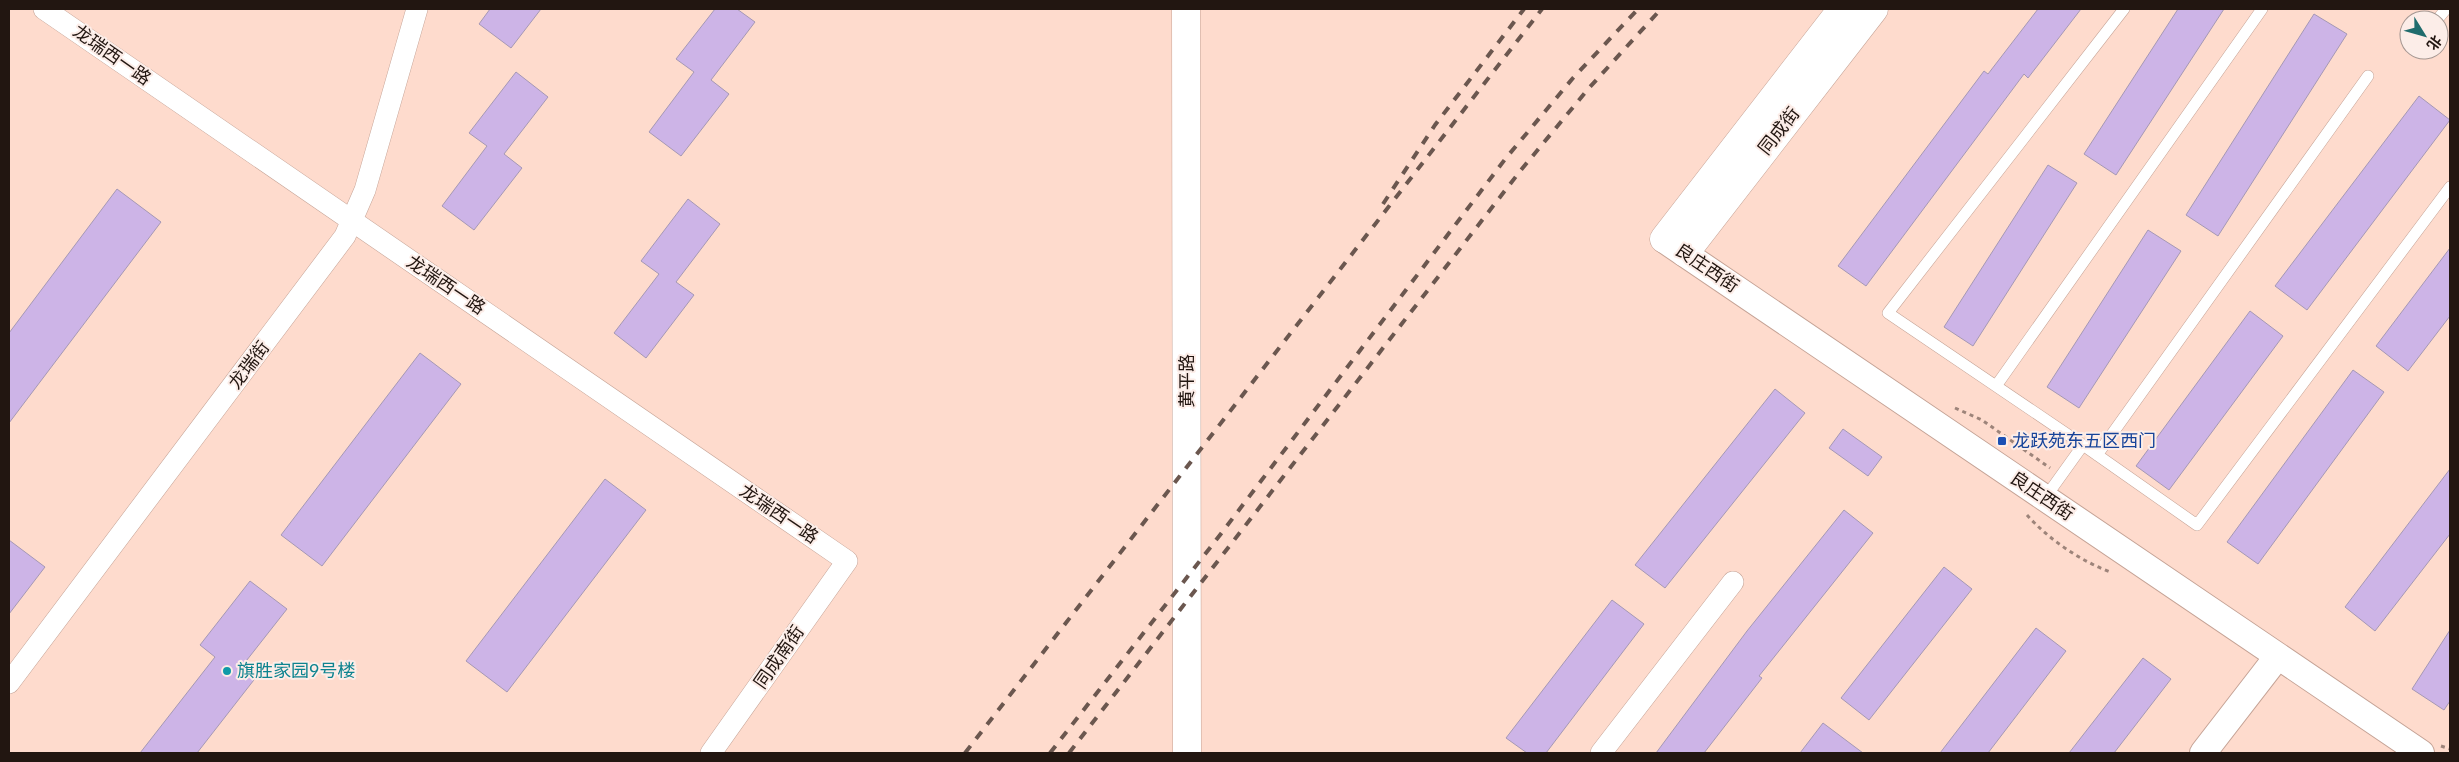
<svg xmlns="http://www.w3.org/2000/svg" width="2459" height="762" viewBox="0 0 2459 762" font-family="Lato,'Noto Sans SC',sans-serif">
<style>
.building{fill:#cdb4e7;stroke:#a598b4}
.lines{fill:none;stroke-linecap:round;stroke-linejoin:round}
.service-casing{stroke:#c5a396;stroke-width:12}
.minor-casing{stroke:#c5a396;stroke-width:22}
.tertiary-casing{stroke:#c5a396;stroke-width:28}
.secondary-casing{stroke:#c5a396;stroke-width:29}
.path{stroke:#9d847a;stroke-width:3;stroke-dasharray:4 4;stroke-linecap:butt}
.service{stroke:#fff;stroke-width:11}
.minor{stroke:#fff;stroke-width:21}
.tertiary{stroke:#fff;stroke-width:26}
.secondary{stroke:#fff;stroke-width:28}
.rail{stroke:#6b574f;stroke-width:4;stroke-dasharray:9 9;stroke-linecap:butt}
.transit-dot{fill:#1a4fb4;stroke:#fcede8;stroke-width:2}
.culture-dot{fill:#0f9aa8;stroke:#fcede8;stroke-width:2}
.labels{text-anchor:middle;stroke-width:4;stroke-linejoin:round;paint-order:stroke}
.street-label{font-size:18px;fill:#221611;stroke:#fcede8}
.transit-label{font-size:18px;fill:#164399;stroke:#fcede8;text-anchor:start}
.culture-label{font-size:18px;fill:#0d838f;stroke:#fcede8;text-anchor:start}
</style>
<rect width="100%" height="100%" fill="#fedbcd"/>
<path class="building" d="M490 9H541L511 48 479 24Z
M715 9H737L755 22 711 80 729 94 681 156 649 132 694 72 676 59Z
M2038 9H2081L2028 78 2024 74 1866 286 1838 266 1984 71 1988 74Z
M2178 9H2224L2116 175 2084 154Z
M2314 14 2347 34 2218 236 2186 215Z
M516 72 548 97 504 154 522 168 474 230 442 206 487 146 469 133Z
M2419 96 2450 120 2307 310 2275 286Z
M2048 165 2077 183 1973 346 1944 327Z
M117 189 161 222 9 423V333Z
M688 199 720 224 676 282 694 295 646 358 614 333 659 274 641 261Z
M2148 230 2181 251 2079 408 2047 387Z
M2450 248V316L2408 371 2376 346Z
M2250 311 2283 336 2169 490 2136 466Z
M420 353 461 384 322 566 281 535Z
M2353 370 2384 392 2258 564 2227 542Z
M1775 389 1805 413 1665 588 1635 565Z
M1843 429 1882 457 1868 476 1829 448Z
M2450 469V534L2375 631 2345 607Z
M605 479 646 510 507 692 466 661Z
M1844 510 1873 533 1759 676 1762 678 1704 753H1656L1747 631Z
M9 540 45 567 9 614Z
M1944 567 1972 589 1869 720 1841 698Z
M250 581 287 609 243 665 257 676 197 753H140L215 657 200 645Z
M1612 600 1644 624 1546 753H1527L1506 738Z
M2036 628 2066 651 1988 753H1940Z
M2450 630V701L2444 710 2412 689Z
M2143 658 2171 679 2114 753H2069Z
M1823 723 1863 753H1800Z"/>
<g class="lines">
<g class="service-casing">
<path id="service" d="M2437 20 2446 9
M1996 386 2262 9
M2083 445 1888 313 2124 9
M2097 455 2368 76
M2045 498 2083 445 2197 525 2450 187"/>
</g>
<g class="minor-casing">
<path id="minor" d="M44 9 847 561 711 753
M9 683 345 236 365 190 417 9
M1601 753 1733 582"/>
</g>
<g class="tertiary-casing">
<path id="tertiary" d="M1666 241 2421 753
M2203 753 2278 656"/>
</g>
<g class="secondary-casing">
<path id="secondary" d="M1186 9 1187 753
M1664 239 1842 9
M1685 253 1874 9"/>
</g>
<path class="path" d="M1955 408 1982 420 2050 468
M2027 515C2048 539 2081 561 2110 572
M2441 746 2450 749"/>
<use href="#service" class="service"/>
<use href="#minor" class="minor"/>
<use href="#tertiary" class="tertiary"/>
<use href="#secondary" class="secondary"/>
<path class="rail" d="M1383 204 1435 125 1524 9
M965 753 1542 9
M1050 753 1220 535 1506 158 1573 78 1638 9
M1069 753 1521 170 1589 88 1661 9"/>
</g>
<rect class="transit-dot" x="1997" y="436" width="10" height="10" rx="2.5"/>
<circle class="culture-dot" cx="227" cy="671" r="5"/>
<g class="labels">
<g class="street-label">
<text transform="translate(112 55) rotate(35)" y="6">龙瑞西一路</text>
<text transform="translate(1779 131) rotate(-52)" y="6">同成街</text>
<text transform="translate(1707 268) rotate(34)" y="6">良庄西街</text>
<text transform="translate(446 285) rotate(34)" y="6">龙瑞西一路</text>
<text transform="translate(249 365) rotate(-53)" y="6">龙瑞街</text>
<text transform="translate(1187 381) rotate(-90)" y="6">黄平路</text>
<text transform="translate(2042 496) rotate(34)" y="6">良庄西街</text>
<text transform="translate(779 514) rotate(34)" y="6">龙瑞西一路</text>
<text transform="translate(779 657) rotate(-55)" y="6">同成南街</text>
</g>
<g class="transit-label">
<text x="2012" y="447">龙跃苑东五区西门</text>
</g>
<g class="culture-label">
<text x="237" y="677">旗胜家园9号楼</text>
</g>
</g>
<rect width="2459" height="762" fill="none" stroke="#221611" stroke-width="20"/>
<g transform="translate(2424 35) rotate(127)"><circle r="24" fill="#fcede8" stroke="#a59792"/>
<path d="M0-4L9 19L0 12L-9 19Z" fill="#206c6d"/>
<text y="-8" font-size="14" font-weight="bold" text-anchor="middle" fill="#221611">北</text>
</g>
</svg>
